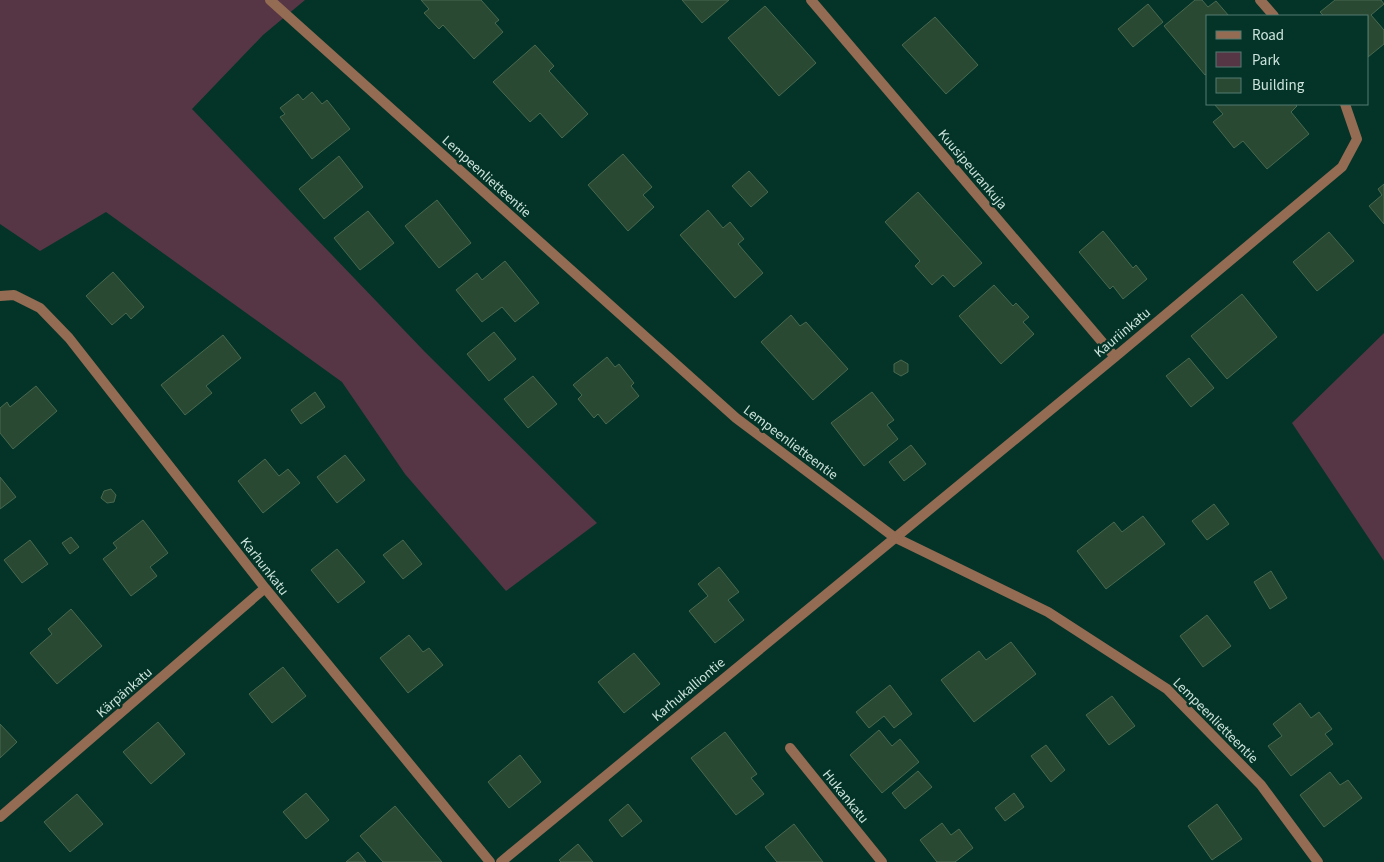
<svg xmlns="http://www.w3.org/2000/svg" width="1384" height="862" viewBox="0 0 1384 862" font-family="'Source Sans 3',sans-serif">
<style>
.green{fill:#563644}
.building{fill:#2a4932;stroke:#496950}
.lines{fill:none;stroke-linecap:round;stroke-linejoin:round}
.street{stroke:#946b53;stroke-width:10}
.labels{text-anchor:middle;stroke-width:5;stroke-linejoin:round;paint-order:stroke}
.street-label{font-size:14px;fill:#cce3db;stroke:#043428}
</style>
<rect width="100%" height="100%" fill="#043428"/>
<path class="green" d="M0 0H305L263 35 192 109 425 352 597 523 506 591 405 474 342 382 106 212 40 251 0 224Z
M1384 333V561L1292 423Z"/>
<path class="building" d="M421 0H481L499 20 495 23 503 32 474 59 443 25 439 29 424 13 429 9Z
M682 0H729L702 23Z
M1195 0H1202L1208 7 1216 1 1229 16H1208V73L1205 75 1164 26Z
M1335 0H1381L1384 4 1371 15 1384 30V44L1368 57V16H1324L1320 12Z
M1148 4 1163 22 1133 47 1118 29Z
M765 6 816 63 779 96 728 38Z
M935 17 978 65 946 94 902 45Z
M535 45 554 66 549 71 588 114 562 138 540 113 530 122 493 82Z
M312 92 322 104 327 100 350 129 312 159 280 117 285 114 280 108 298 94 303 100Z
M1214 104H1295L1297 106 1291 112 1309 134 1267 169 1243 141 1234 148 1213 122 1223 114Z
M623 154 652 187 643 195 654 207 628 231 588 185Z
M339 156 363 187 324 219 299 189Z
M749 171 768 192 751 207 732 186Z
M1384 184V224L1369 206 1382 195 1378 189Z
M918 192 982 263 954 287 943 275 932 285 915 266 920 261 885 222Z
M437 200 471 243 439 268 405 226Z
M708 210 723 228 730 222 744 239 738 244 763 273 735 298 680 235Z
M368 211 394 243 360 270 334 238Z
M1103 231 1133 268 1136 265 1147 279 1123 299 1113 286 1110 289 1079 252Z
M1329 232 1354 261 1317 291 1293 262Z
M505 261 539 303 515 322 502 307 482 322 456 290 477 273 482 280Z
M113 272 144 307 131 319 126 313 112 325 86 296Z
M994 285 1013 306 1016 303 1029 317 1023 322 1034 334 1001 364 959 316Z
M1242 294 1277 337 1227 379 1191 336Z
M791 315 800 326 806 322 848 369 813 400 761 342Z
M494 332 516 359 489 381 467 354Z
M223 335 241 358 206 386 212 393 185 415 161 385Z
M607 357 615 367 619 364 634 383 631 386 639 396 606 424 598 414 594 418 578 399 582 395 573 385Z
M1189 358 1214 388 1191 407 1166 376Z
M901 360 908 364V372L901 376 894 372V364Z
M533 376 557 404 528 428 504 399Z
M36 386 57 411 13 449 0 433V408L7 402 10 407Z
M315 392 325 407 301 424 291 410Z
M872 392 894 420 887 425 898 439 864 466 831 423Z
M911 445 926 464 904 481 889 462Z
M345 455 365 480 337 503 317 477Z
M265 459 279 476 288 469 300 483 263 513 238 481Z
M0 477 16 497 0 509Z
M111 489 116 495 114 502 107 503 101 498 104 491Z
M1214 504 1229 524 1207 540 1192 521Z
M1143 516 1165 544 1106 589 1077 551 1114 522 1122 532Z
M143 520 168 553 150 567 157 576 131 596 103 559 117 548 113 543Z
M71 537 79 547 70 554 62 543Z
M30 540 48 564 22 583 4 560Z
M403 540 422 564 403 579 383 555Z
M337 549 365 582 338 603 311 570Z
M719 567 739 592 728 600 744 620 715 643 689 611 708 596 698 584Z
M1271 571 1287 598 1270 609 1254 582Z
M71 609 102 646 57 684 30 653 52 634 48 629Z
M1207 615 1231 646 1203 667 1180 636Z
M409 635 423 652 429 648 443 665 408 693 380 658Z
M1011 642 1036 674 974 722 941 680 979 651 986 660Z
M634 653 660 684 624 713 598 682Z
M283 667 306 696 272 723 249 694Z
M890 685 912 714 894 728 884 716 869 728 856 712Z
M1112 696 1135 726 1109 745 1086 715Z
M1300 703 1311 718 1319 712 1332 729 1325 734 1333 744 1291 776 1268 746 1282 736 1273 724Z
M158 722 185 754 151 784 123 752Z
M0 724 17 742 0 758Z
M879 730 892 746 900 739 919 762 882 793 850 755Z
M725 732 757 774 751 778 764 794 736 815 691 758Z
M1046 745 1065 770 1051 782 1031 756Z
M520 755 541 782 509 808 488 782Z
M918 771 932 787 905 809 892 793Z
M1330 772 1340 785 1348 780 1362 798 1324 827 1300 795Z
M306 793 329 820 306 839 283 812Z
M1014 793 1024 807 1005 821 995 808Z
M77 794 103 824 70 852 44 822Z
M628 804 642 821 622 837 609 820Z
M1217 804 1242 839 1212 860 1188 826Z
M395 806 442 862H383L360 836Z
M942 823 951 835 959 829 973 848 955 862H937L920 840Z
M794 824 823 862H777L765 847Z
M578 844 593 862H561L559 860Z
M358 852 366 862H346Z"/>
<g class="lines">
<path class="street" d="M270 0 736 418 894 537 1048 612 1167 689 1261 785 1318 862
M811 0 1115 357
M1260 0 1274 16
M0 296 14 295 40 308 69 338 265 588 490 862
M790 748 882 862
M0 817 265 588
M501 862 1115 357 1342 167 1357 139 1345 104"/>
</g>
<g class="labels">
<g class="street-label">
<text transform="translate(973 169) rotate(50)" y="5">Kuusipeurankuja</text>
<text transform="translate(487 176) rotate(42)" y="5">Lempeenlietteentie</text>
<text transform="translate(1122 332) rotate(-40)" y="5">Kauriinkatu</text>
<text transform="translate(791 442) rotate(37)" y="5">Lempeenlietteentie</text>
<text transform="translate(265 566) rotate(52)" y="5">Karhunkatu</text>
<text transform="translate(688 689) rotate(-40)" y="5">Karhukalliontie</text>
<text transform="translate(124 692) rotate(-41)" y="5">Kärpänkatu</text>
<text transform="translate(1216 720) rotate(45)" y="5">Lempeenlietteentie</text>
<text transform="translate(846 796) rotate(51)" y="5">Hukankatu</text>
</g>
</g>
<rect x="1206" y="15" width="162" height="90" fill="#043428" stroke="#547a70"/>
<rect x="1216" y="31" width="25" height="8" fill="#946b53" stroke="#547a70"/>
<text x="1252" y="40" font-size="15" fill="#cce3db">Road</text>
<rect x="1216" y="52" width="25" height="15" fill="#563644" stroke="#547a70"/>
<text x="1252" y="65" font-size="15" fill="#cce3db">Park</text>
<rect x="1216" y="78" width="25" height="15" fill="#2a4932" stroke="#547a70"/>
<text x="1252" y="90" font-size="15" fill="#cce3db">Building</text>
</svg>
